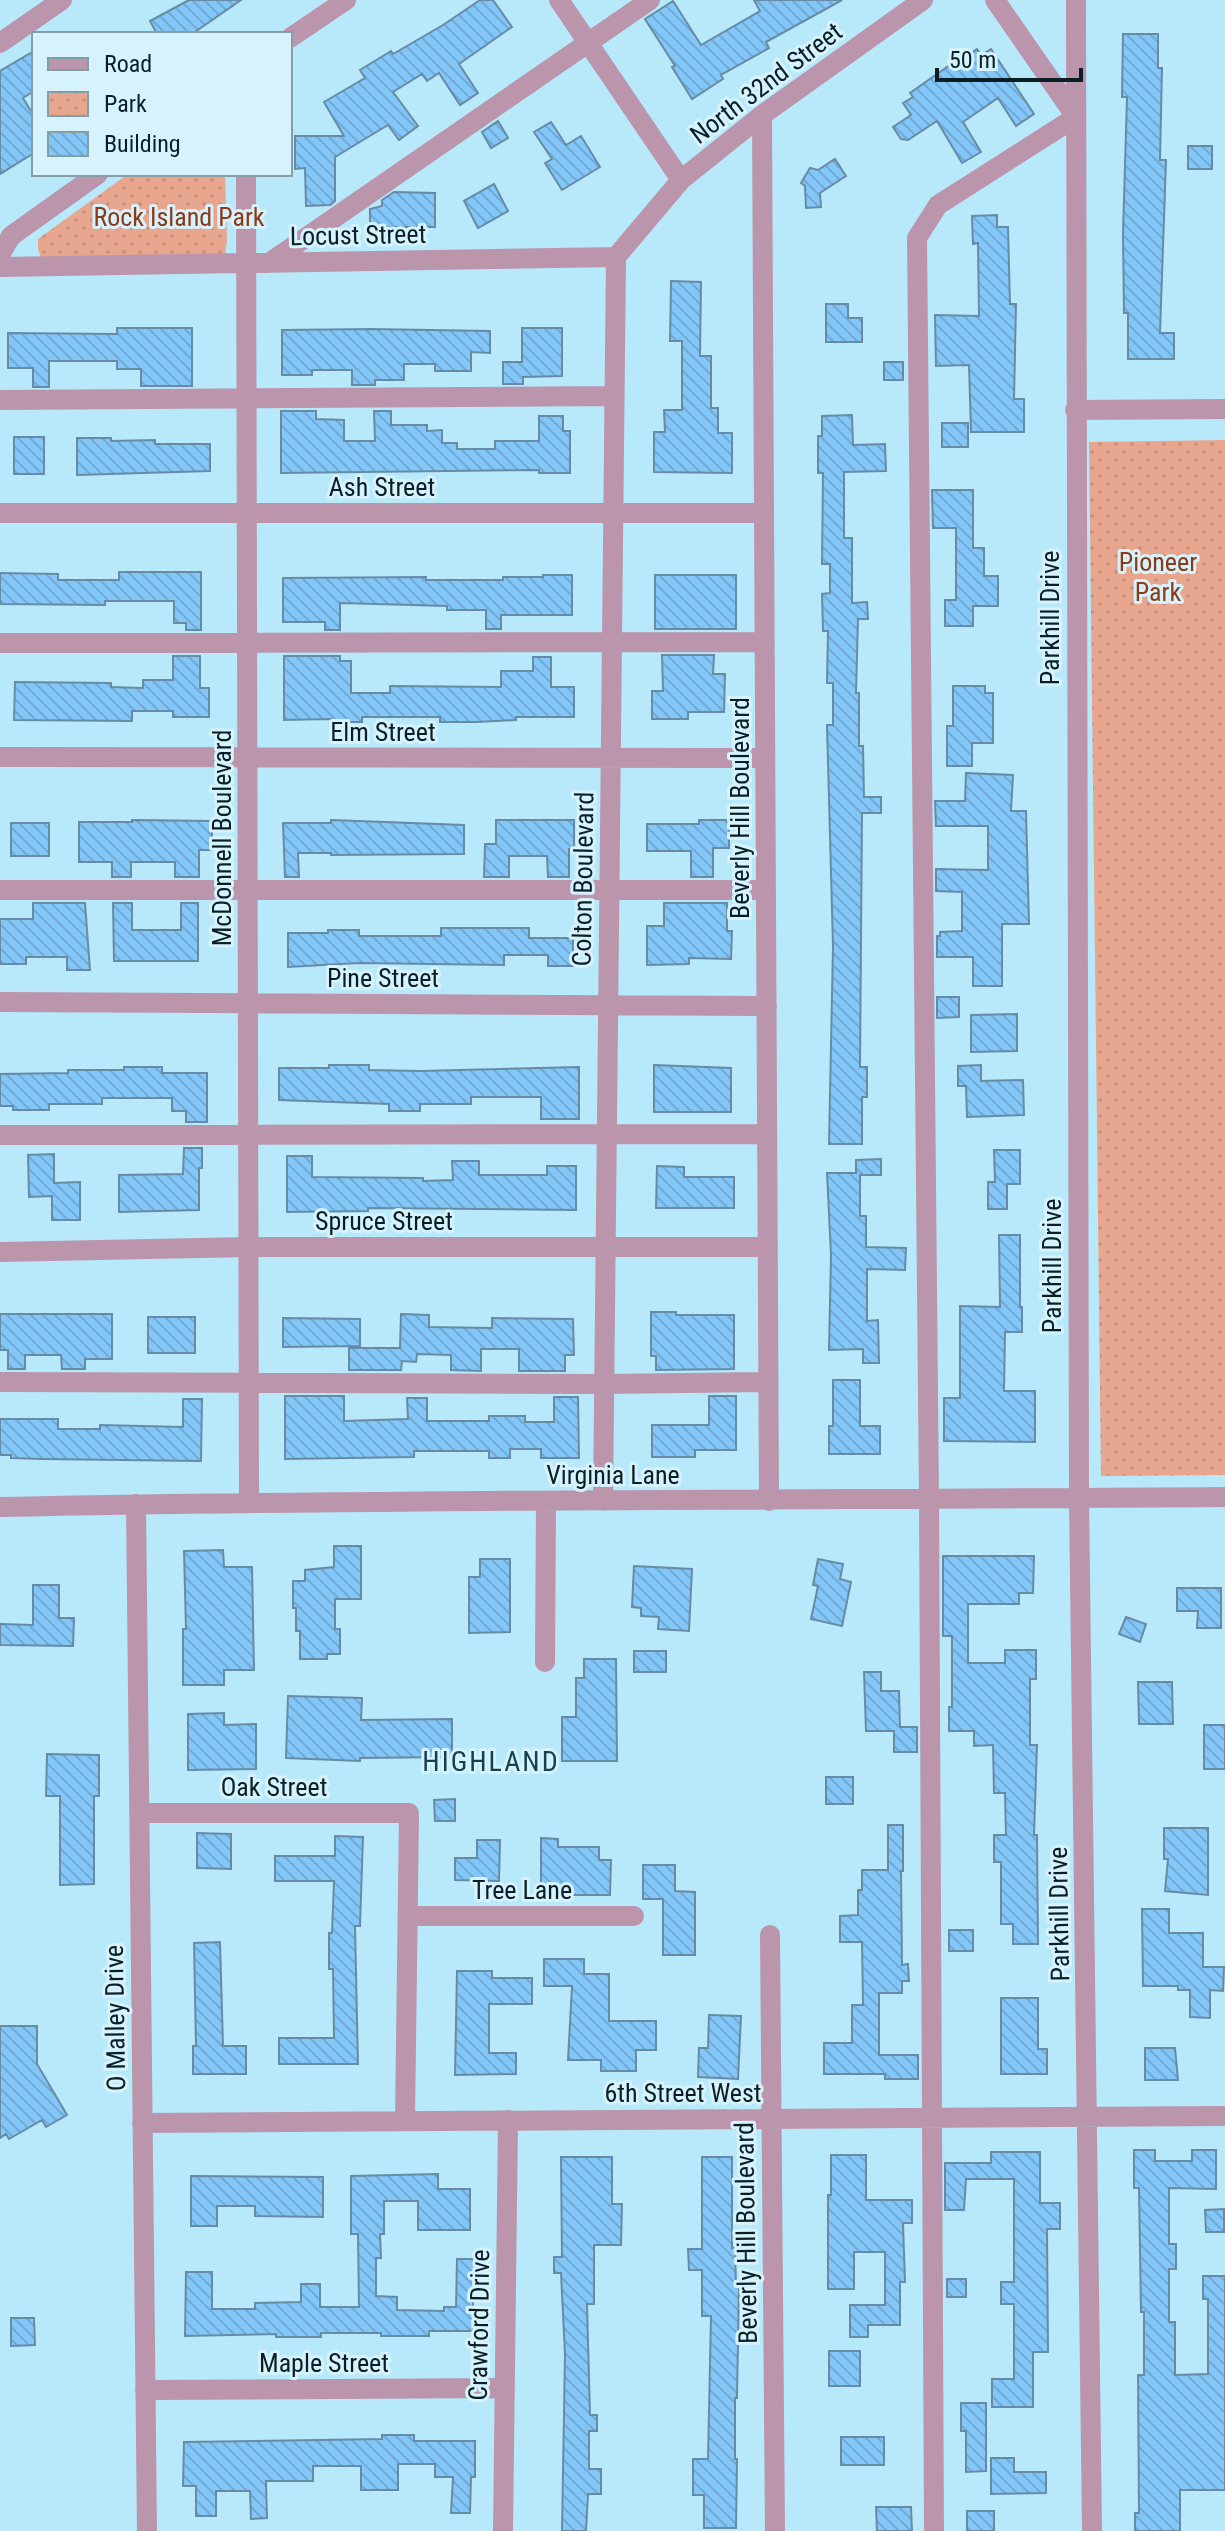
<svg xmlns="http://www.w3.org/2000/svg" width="1225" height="2531" viewBox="0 0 1225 2531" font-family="'Roboto Condensed',sans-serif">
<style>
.park{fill:url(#park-dots)}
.building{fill:url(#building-back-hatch);stroke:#688ba5;stroke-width:2}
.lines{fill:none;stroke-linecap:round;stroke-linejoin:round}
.minor{stroke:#ba95ac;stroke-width:20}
.labels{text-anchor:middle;stroke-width:6;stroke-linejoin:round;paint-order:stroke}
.street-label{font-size:26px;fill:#0a1e24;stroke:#d6f3fd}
.park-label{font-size:26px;fill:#8b3917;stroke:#d6f3fd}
.neighbourhood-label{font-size:28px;letter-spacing:2px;fill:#124250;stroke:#d6f3fd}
</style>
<defs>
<pattern id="park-dots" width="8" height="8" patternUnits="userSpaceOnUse" patternTransform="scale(2)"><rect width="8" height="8" fill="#e8a68f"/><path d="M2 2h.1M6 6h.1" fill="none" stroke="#c68e7b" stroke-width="1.8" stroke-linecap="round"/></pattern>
<pattern id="building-back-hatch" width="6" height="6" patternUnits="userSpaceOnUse" patternTransform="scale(2)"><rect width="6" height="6" fill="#83c7f8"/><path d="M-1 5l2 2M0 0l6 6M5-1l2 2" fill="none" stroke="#70aad4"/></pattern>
</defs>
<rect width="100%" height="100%" fill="#b8e9fa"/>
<path class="park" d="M128 174H225L227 241 225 254 41 258 38 249V239Z
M1225 440V1475L1101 1476 1089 442Z"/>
<path class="building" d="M189 0H241L192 34H157L150 21Z
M480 0H493L512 27 459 64 478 93 460 105 439 73 427 81 422 74 393 92 418 126 399 140 388 125 335 157V201L330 205 306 206 305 168 295 169V136H344L324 102 365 78 360 70 391 51 393 54 443 25Z
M754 0H842L766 42 769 48 721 75 723 79 692 99 672 67 675 66 645 19 673 1 701 45 760 11Z
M1123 34H1158V68H1162L1160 160H1166L1160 333H1174V359H1128V313H1124L1123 234 1127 97H1122Z
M977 49 981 55 991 49 1034 114 1016 126 998 98 963 122 981 152 962 163 937 121 908 140 901 139 893 127 911 115 903 103 913 97 910 93 957 60 959 62Z
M34 51V91L23 98 34 116V153L0 174V71Z
M498 121 508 138 491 148 482 132Z
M551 122 566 145 581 136 600 167 562 190 545 163 552 159 534 132Z
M1188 146H1212V169H1188Z
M835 159 846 176 820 193 821 207 806 208 805 186 801 183 810 168 818 170Z
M494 184 508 211 478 228 464 201Z
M394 192 435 193V227H370V209L382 206V200Z
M997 215V227H1008L1010 304H1016L1014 399H1024V432H971L969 365 936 366 935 315 979 316 978 243 973 244 972 216Z
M671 281 701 282 700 356H711V408H718V433H732V473L654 472V432H665L664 410H682V341H670Z
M826 304H848V318H862V342H826Z
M117 328H192V386H141V369H117V361H49V387H33V368H8V333L117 334Z
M522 328H562V376L523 377V384H503V362H522Z
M370 329 490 331V353L471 352V371H435V364H404V380H375V385H352V370H312V375H282V330Z
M884 362H903V380H884Z
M281 411H316V419L344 420V441H375L374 411H391V425H427V431L442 430V443H457V449H495V441H539V416H563V431H570V473H539V470L281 473Z
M852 415 853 445 885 444 886 471 844 472V538H852V603L867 602 868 619H858L856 693H859V746H863L864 797H881V813H862L860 1067H867V1097H862V1144H829L833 946 827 725H833V683H827L828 631H823L822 594 830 593V564H822L823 473H818V436H822V416Z
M942 423H968V447H942Z
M14 437H44V474H14Z
M77 438H111V441L155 440V444H210V471L77 475Z
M932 490H973V548H984V576H998V606H973V626H945V600H956V528H933Z
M119 572H201V630H186V623H174V601H105V605L0 604V573L58 574V580H119Z
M543 575H572V615H501V629H486V610H447V606L340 603V630H325V622H283V578L426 577V580H503V577H543Z
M655 575H736V629H655Z
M662 655H714L713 674H725L724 712H688V719H652V691H663Z
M173 656H200V688H209V717H173V711H132V721L14 720 15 682 111 683V687L143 688V680H173Z
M284 656H340V661H351V693H390V686L501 687V671H533V657H551V687H574V717H516V720L477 722H440V717H362V722H331V719L284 720Z
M953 686H985V693H993V743H972V766H947V726H953Z
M966 773 1013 775 1011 811H1026L1029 924H1002V986H973V957H937V936H940V932L962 931V892L936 891V869L988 870V826H936L935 801H965Z
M132 820 212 821V850H199V877H175V862H131V877H112V862H79V822H132Z
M331 820 464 825V854L331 855V853H298L299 877H285L283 823H331Z
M496 820H574V849H569V877H548L547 856H509V877H484L485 844H496Z
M699 820H729V848H713V877H691V851H647V824H699Z
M11 823H49V856H11Z
M33 903H85L90 970H67V957H26V964H0V919H33Z
M113 903H132V930H181V903H198V961H114Z
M664 903H727V931H732L731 959 689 958V964L647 965V926H664Z
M441 928H529V938H573V966H548V955H504V965L359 963 288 967V933H328V930H359V936H441Z
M937 997H959V1017L937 1018Z
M1017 1014V1051L971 1052V1015Z
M329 1065H369V1070L420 1071 579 1067V1119H541V1097H471V1104H420V1111H389V1104L279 1100V1068H329Z
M654 1065 731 1068V1112H654Z
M981 1065V1081L1023 1080 1024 1115 967 1117 966 1086H958V1066Z
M124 1067H162V1073H207V1122H186V1111H172V1098H102V1104H49V1110H13V1106H0V1074L68 1073V1070H124Z
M184 1148H202V1168H199V1210L119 1212V1175L183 1174Z
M994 1150H1020V1184H1007V1209H988V1182H995Z
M54 1154V1183L80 1182V1220H52V1196L29 1197 28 1155Z
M287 1156H312V1177L423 1178V1181L453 1180 452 1161H479V1175H547V1166H576V1210L368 1208V1211L287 1212Z
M881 1159V1175H860V1216H866V1247L906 1248 905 1270 867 1269V1321L878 1320 879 1363H863V1349L829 1350 831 1255 827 1173H856V1160Z
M657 1166 684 1167V1177H734V1208H656Z
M999 1235H1020V1307H1022V1332H1005L1004 1391H1035V1442L944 1441V1398H960V1306L1000 1307Z
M651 1312H676V1315H734V1369L656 1370V1356H651Z
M0 1314H112V1359H85V1369H62L61 1355H25V1369H8V1350H0Z
M401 1314 429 1315V1327L492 1328V1318L573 1319 574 1355H565V1371H519V1349H481V1371L451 1370V1355L417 1354 416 1362 402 1361 401 1370H349V1348H400Z
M148 1317H195V1353H148Z
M283 1318 360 1319V1346L283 1347Z
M833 1380H860V1426H880V1454H829V1426H833Z
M285 1396H344V1421L408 1419 407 1398H427V1421H489V1416H525V1422H554V1397H578L579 1458H541V1449H510V1458H489V1451H414V1457L285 1459Z
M709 1396H736V1450H695V1457H652V1425H709Z
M183 1399H202L201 1461 42 1459 11 1458V1455H0V1419H58V1429H100V1425L183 1427Z
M334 1546H361V1599H335V1629H340V1654H327V1659H300V1631H296V1608H293V1581H305V1570L334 1567Z
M223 1550 224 1567H252L254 1670H224V1685H183V1629H186L184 1551Z
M943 1556H1034L1033 1593H1019V1604H968V1663H1005V1650H1036V1679H1030V1745H1037L1034 1835H1037L1038 1944H1013V1924H1001V1862H994V1835H1006L1005 1793H994L993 1745 974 1746V1731H949V1707H952V1636H943Z
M480 1559H510V1632L469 1633V1577H480Z
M818 1559 843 1564 840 1579 851 1582 842 1626 811 1619 818 1586 813 1585Z
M634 1566 692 1569 689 1631 658 1629 659 1617 641 1616V1608L632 1607Z
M33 1585H59V1618H74L73 1646 0 1645V1624L33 1625Z
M1177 1588H1221V1628H1197L1198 1611H1177Z
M1126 1617 1146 1624 1140 1642 1119 1634Z
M634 1651H666V1672H634Z
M584 1659H616L617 1761H562V1717H576V1678H584Z
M864 1672H881V1691H899L900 1727H917V1752H894V1731H866Z
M1138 1682H1172L1173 1724H1139Z
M288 1696 362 1698 361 1720 452 1719V1757L360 1758V1761L286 1758Z
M224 1713V1725L256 1724V1769L188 1770V1714Z
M1204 1725H1225V1769H1204Z
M47 1754 99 1755V1796H94V1884L60 1885V1796H46Z
M826 1777H853V1804H826Z
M455 1799V1821H435L434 1800Z
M888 1825H903V1871H901L902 1965 908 1964 909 1981H902V1993H879V2055H918V2079H885V2074H824V2043H852V2005H863L862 1942H840V1916L858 1915V1890H862V1870H888Z
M1164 1828H1208V1895L1165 1891 1168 1859H1164Z
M197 1833 231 1834V1869L197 1868Z
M335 1836 363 1837 360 1926H355L358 2064H279V2038H334L333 1969H329V1933H332L334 1881H275V1856H335Z
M541 1838 558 1839V1847H599V1860H611L610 1895H541Z
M477 1840H500L499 1881 455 1880V1858H477Z
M643 1865H675V1891L695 1892V1955H663V1899H643Z
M1142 1909H1169V1933H1203V1967H1224L1223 1991 1210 1990V2018L1190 2017V1990H1178V1986H1143Z
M949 1930H973V1951H949Z
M220 1942 223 2046H246V2074H193V2046H196L194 1943Z
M544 1959H584V1974H609V2021H656V2050H636V2071H601V2060H568L572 1986H544Z
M457 1971H492V1978H532V2004H489V2053H516V2074L455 2075Z
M1001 1998H1038V2049H1047V2074H1001Z
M709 2015 741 2016 738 2079 698 2077 699 2048H708Z
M0 2026H37V2064L67 2115 46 2127 42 2120 9 2139 6 2134 0 2138Z
M1145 2048H1175L1178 2080H1145Z
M1134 2150H1155V2161H1192V2150H1216V2189L1169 2188V2244H1176V2269H1169V2322H1175V2375L1208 2374V2299H1203V2276H1225V2490H1180V2531H1135V2513H1139L1138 2375H1144V2312H1141L1139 2188H1134Z
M991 2152H1040V2203H1060V2229H1047L1048 2352H1033V2407H992V2379H1014V2304H1001V2282H1014V2179H966L964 2210H945V2163H991Z
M831 2155H866V2200H912V2223H903L905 2282H900V2325H868V2337H850V2305H885V2252H854V2289H828V2195H831Z
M561 2157H612V2204H622L621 2245H594V2304H587L590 2415H597V2431H589V2469H601V2494H588L586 2531H562L565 2354 561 2273H554V2257H562Z
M702 2157H732V2248L735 2247 736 2287H739L737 2398H735V2459H737L736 2528H704V2495H693V2459H708L711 2316H702V2270H689L688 2249H702Z
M438 2174V2189H470V2230H418V2201H384V2234H380L381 2258H376V2296L397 2297V2310L444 2311V2307H456L457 2259H476V2282H473V2331H429V2336H381V2333H321V2337H276V2334L185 2336 186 2272H212V2309H255V2303L301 2302V2284H320V2307H359L358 2234H351V2176Z
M191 2176 323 2177V2217L255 2216V2206H217V2226H191Z
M1224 2209V2232H1206L1205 2210Z
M947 2279H966V2297H947Z
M11 2318H34L35 2345 11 2346Z
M829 2351H860V2386H829Z
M961 2403H986V2471L966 2472V2431H961Z
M382 2435H414V2441H475V2477H471L470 2513H451L453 2477H435V2464H398V2490H361V2466H313V2481H266L267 2518 251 2519 250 2491H216V2516H196V2486H183L184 2442 382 2439Z
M841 2437H884V2465H841Z
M991 2458H1014V2472H1046V2493L991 2494Z
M876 2507H911L912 2531H877Z
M967 2511H994V2531H967Z"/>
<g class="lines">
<path class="minor" d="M559 0 681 180
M1076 0 1079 1498 1092 2531
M290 38 346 0
M0 43 62 0
M762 115 769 1501
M246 174 249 1502
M0 255 11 236 98 174
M269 263 650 0
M0 267 616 257 681 180 762 115 923 0
M0 400 614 396
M1075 410 1225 409
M0 513H764
M0 643 765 642
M0 757 765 758
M0 890H766
M0 1002 767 1006
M0 1135 767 1134
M0 1252 249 1247H768
M0 1382 604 1384 768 1382
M603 1501 616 257
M136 1504 147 2531
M0 1507C408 1499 817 1500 1225 1497
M545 1662 546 1501
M139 1813H409L405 2120
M409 1916H634
M770 1935 775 2531
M142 2123 1225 2116
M145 2390 504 2388
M503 2531 508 2120
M934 2531 929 1499 917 238 938 205 1076 117 995 0"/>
</g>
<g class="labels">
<g class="street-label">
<text transform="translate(766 83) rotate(-37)" y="9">North 32nd Street</text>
<text transform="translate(358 235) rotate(-1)" y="9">Locust Street</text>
<text x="382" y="496">Ash Street</text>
<text transform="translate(1050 618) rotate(-90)" y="9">Parkhill Drive</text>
<text x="383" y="741">Elm Street</text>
<text transform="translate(740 808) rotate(-90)" y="9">Beverly Hill Boulevard</text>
<text transform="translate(222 838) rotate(-90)" y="9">McDonnell Boulevard</text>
<text transform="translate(583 879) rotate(-89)" y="9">Colton Boulevard</text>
<text x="383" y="987">Pine Street</text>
<text x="384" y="1230">Spruce Street</text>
<text transform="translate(1052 1266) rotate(-90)" y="9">Parkhill Drive</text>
<text x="613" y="1484">Virginia Lane</text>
<text x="274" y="1796">Oak Street</text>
<text x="522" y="1899">Tree Lane</text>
<text transform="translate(1059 1914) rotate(-91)" y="9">Parkhill Drive</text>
<text transform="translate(115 2018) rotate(-91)" y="9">O Malley Drive</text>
<text x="683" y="2102">6th Street West</text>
<text transform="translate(746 2233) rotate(-91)" y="9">Beverly Hill Boulevard</text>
<text transform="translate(479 2325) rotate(-89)" y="9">Crawford Drive</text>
<text x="324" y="2372">Maple Street</text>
</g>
<g class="park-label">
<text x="179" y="226">Rock Island Park</text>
<text x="1158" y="571">Pioneer<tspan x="1158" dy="30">Park</tspan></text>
</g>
<g class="neighbourhood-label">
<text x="491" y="1771">HIGHLAND</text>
</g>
</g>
<rect x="32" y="32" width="260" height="144" fill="#d6f3fd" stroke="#849ea6" stroke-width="2"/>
<rect x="48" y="58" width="40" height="12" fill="#ba95ac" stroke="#849ea6" stroke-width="2"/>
<text x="104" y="72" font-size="24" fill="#0a1e24">Road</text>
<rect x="48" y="92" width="40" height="24" fill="url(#park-dots)" stroke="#849ea6" stroke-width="2"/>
<text x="104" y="112" font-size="24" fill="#0a1e24">Park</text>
<rect x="48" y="132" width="40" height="24" fill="url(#building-back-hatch)" stroke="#849ea6" stroke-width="2"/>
<text x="104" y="152" font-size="24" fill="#0a1e24">Building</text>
<path d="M937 68v12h144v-12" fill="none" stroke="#0a1e24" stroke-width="4"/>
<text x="949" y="68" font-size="24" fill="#0a1e24" stroke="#d6f3fd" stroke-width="6" paint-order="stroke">50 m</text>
</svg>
